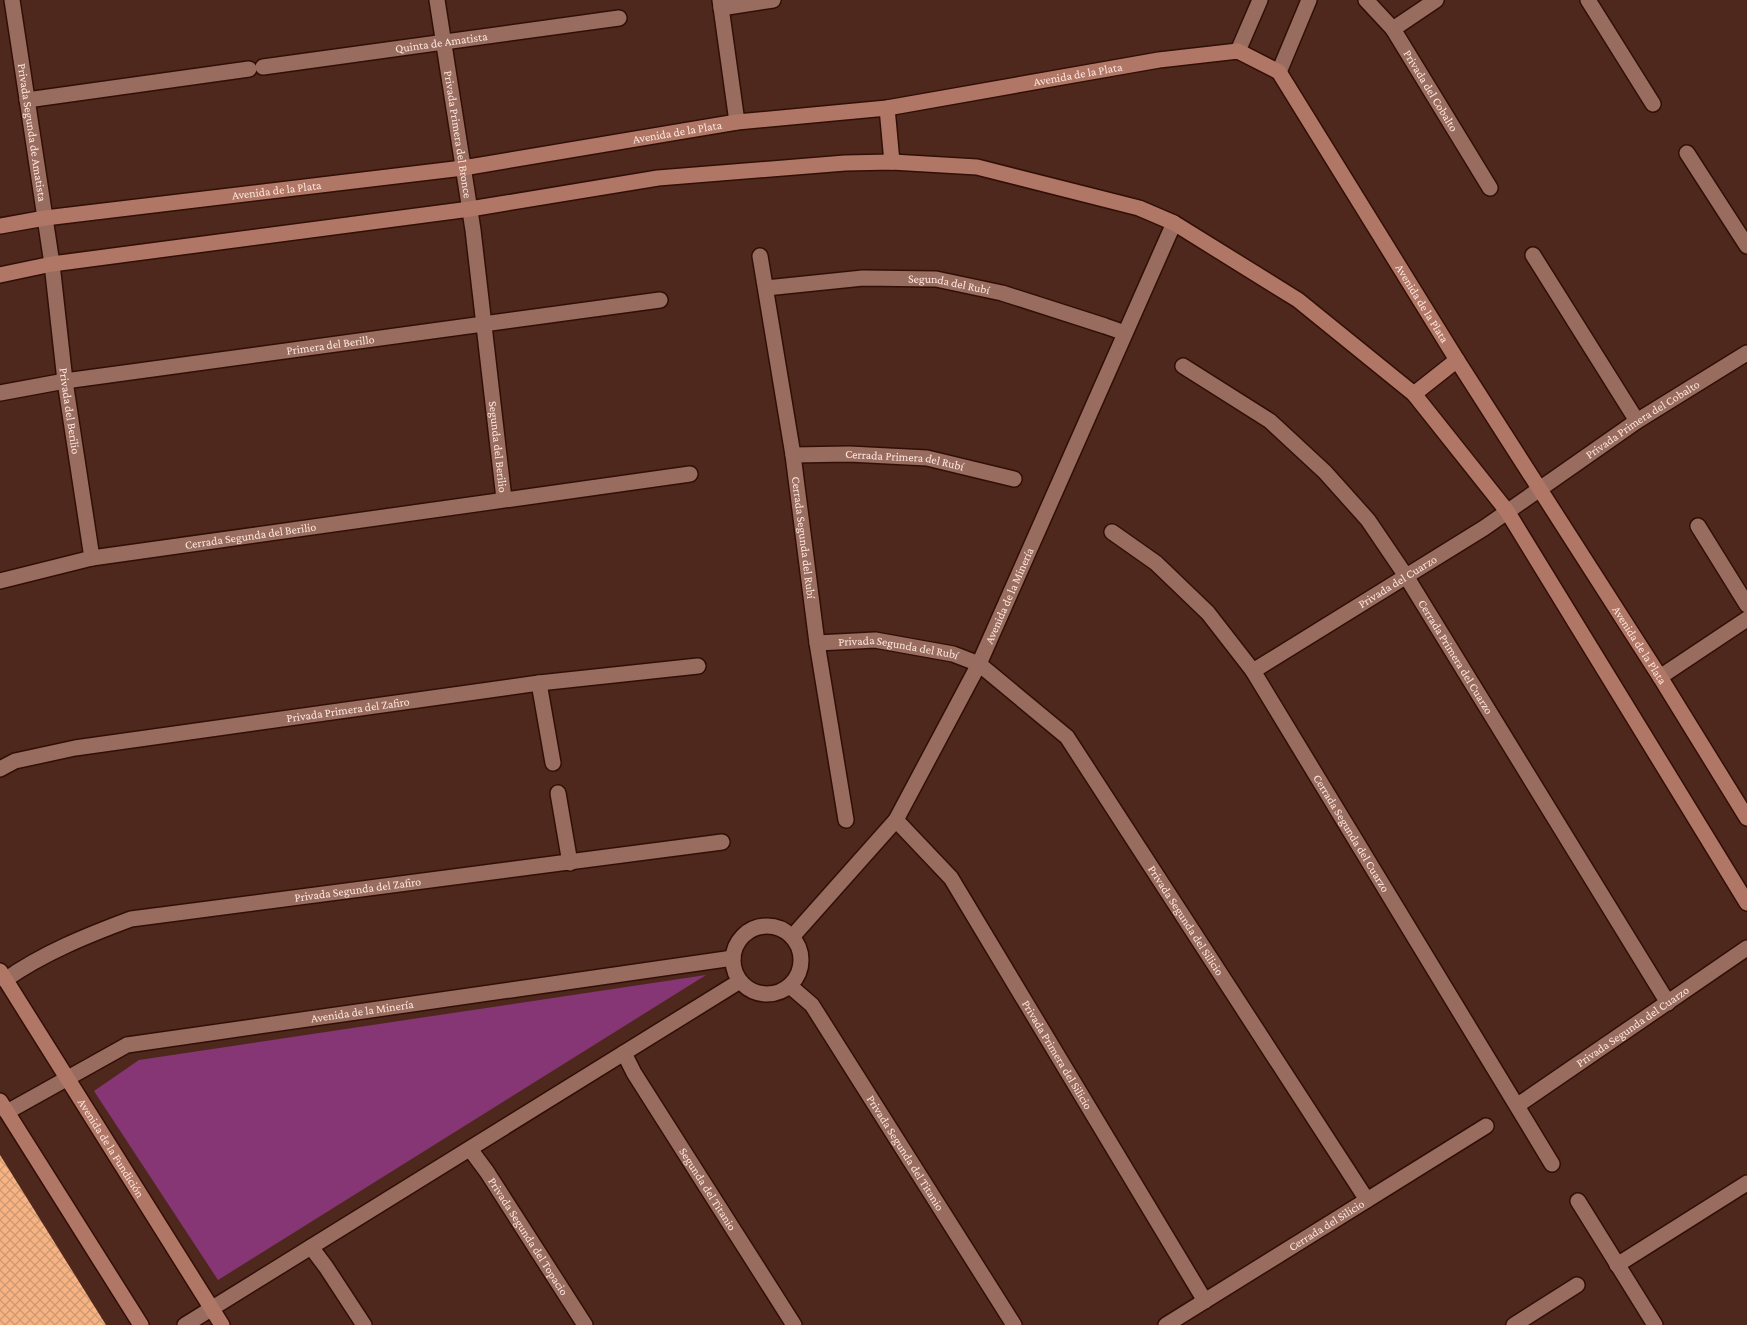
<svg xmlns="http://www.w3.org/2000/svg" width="1747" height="1325" viewBox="0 0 1747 1325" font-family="'Crimson Pro',serif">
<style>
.park{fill:#863675}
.building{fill:url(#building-cross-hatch)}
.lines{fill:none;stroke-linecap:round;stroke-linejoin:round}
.street-casing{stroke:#320f06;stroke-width:18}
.secondary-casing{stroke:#320f06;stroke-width:18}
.street{stroke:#986c5f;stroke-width:15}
.secondary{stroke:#b07766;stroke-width:15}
.labels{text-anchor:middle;stroke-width:5;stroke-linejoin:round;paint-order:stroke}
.street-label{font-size:12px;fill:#fee5dd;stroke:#4e281d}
</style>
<defs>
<pattern id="building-cross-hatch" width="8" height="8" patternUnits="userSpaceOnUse" patternTransform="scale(1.25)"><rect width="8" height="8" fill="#f7b382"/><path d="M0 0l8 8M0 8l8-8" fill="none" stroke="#cc9872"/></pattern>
</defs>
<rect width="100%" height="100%" fill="#4e281d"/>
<path class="park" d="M706 975 218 1280 94 1091 139 1060Z"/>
<path class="building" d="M0 1155 106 1325H0Z"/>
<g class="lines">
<g class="street-casing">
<g id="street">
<path id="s1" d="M12 0 52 264 65 381 92 558"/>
<path id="s2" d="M437 0 473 230 504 499"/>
<path d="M720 0 737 122"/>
<path id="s3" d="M1366 0 1393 29 1490 188"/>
<path d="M1588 0 1653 104"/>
<path d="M721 8 773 0"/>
<path d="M1393 29 1436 0"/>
<path d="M1238 51 1260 0"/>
<path id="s4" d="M263 67 619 18"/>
<path d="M1279 72 1309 0"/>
<path d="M27 100 249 69"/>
<path d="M1687 153 1747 246"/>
<path d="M1533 255 1637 421"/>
<path id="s5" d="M760 256 793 455 817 643 846 820"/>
<path id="s6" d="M766 288 863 278 936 279 1002 293 1105 326 1125 333"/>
<path id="s7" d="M1183 366 1270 421 1325 472 1368 520 1406 576 1668 1003"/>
<path id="s8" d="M0 393 65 381 660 300"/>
<path id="s9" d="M793 455 849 454 927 458 1014 479"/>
<path d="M1698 526 1747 605"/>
<path id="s10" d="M1112 532 1156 563 1208 613 1253 671 1552 1164"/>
<path id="s11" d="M0 581 92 558 690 474"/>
<path id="s12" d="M817 643 875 640 953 654 979 664 1067 737 1367 1200"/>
<path id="s13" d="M1253 671 1484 528 1637 421 1747 353"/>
<path d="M1660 677 1747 619"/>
<path d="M539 683 553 763"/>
<path id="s14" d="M0 769 15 761 75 748 539 683 698 666"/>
<path d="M558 793 570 863"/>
<path id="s15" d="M896 820 951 878 1205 1301"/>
<circle cx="767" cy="960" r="34"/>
<path id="s16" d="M792 937 896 820 979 664 1174 223"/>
<path id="s17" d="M5 980C43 953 88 935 131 919L722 842"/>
<path id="s18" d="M790 986 812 1005 1014 1325"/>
<path id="s19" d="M624 1053 634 1073 794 1325"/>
<path id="s20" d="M1518 1105 1747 948"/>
<path id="s21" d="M7 1112 127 1045 733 958"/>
<path id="s22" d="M470 1149 487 1172 585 1325"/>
<path d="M1578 1201 1655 1325"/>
<path d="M311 1247 326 1267 364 1325"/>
<path d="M1617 1265 1747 1183"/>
<path d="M185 1325 740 981"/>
<path id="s23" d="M1166 1325 1486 1126"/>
<path d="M1514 1325 1577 1285"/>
</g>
</g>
<g class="secondary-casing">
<g id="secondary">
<path d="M887 108 892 162"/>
<path id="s24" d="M0 226 45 218 463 168 737 122 887 108 1159 60 1238 51 1279 72 1457 360 1660 677 1747 818"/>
<path d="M0 275 52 264 470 209 658 178 845 163 892 162 977 167 1139 208 1174 223 1298 300 1414 394 1507 511 1747 903"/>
<path d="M1414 394 1457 360"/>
<path id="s25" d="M0 971 222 1325"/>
<path d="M0 1101 141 1325"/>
</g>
</g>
<use href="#street" class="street"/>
<use href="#secondary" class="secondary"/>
</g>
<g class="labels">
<g class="street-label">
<text dy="4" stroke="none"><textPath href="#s4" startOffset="180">Quinta de Amatista</textPath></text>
<text dy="4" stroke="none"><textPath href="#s24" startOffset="1089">Avenida de la Plata</textPath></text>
<text dy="4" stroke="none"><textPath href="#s3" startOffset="112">Privada del Cobalto</textPath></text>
<text dy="4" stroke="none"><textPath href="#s1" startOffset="134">Privada Segunda de Amatista</textPath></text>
<text dy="4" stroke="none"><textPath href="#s24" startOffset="684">Avenida de la Plata</textPath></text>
<text dy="4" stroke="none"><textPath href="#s2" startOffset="136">Privada Primera del Bronce</textPath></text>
<text dy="4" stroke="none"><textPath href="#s24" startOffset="279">Avenida de la Plata</textPath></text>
<text dy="4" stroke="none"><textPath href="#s6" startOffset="184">Segunda del Rubí</textPath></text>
<text dy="4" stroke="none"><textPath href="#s24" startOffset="1569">Avenida de la Plata</textPath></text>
<text dy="4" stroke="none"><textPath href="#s8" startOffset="334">Primera del Berillo</textPath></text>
<text dy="4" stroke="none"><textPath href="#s1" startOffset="415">Privada del Berilio</textPath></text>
<text dy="4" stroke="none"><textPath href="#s13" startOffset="464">Privada Primera del Cobalto</textPath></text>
<text dy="4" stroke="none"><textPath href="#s2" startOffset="451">Segunda del Berilio</textPath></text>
<text dy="4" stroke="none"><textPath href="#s9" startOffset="112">Cerrada Primera del Rubí</textPath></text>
<text dy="4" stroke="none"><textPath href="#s11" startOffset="255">Cerrada Segunda del Berilio</textPath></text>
<text dy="4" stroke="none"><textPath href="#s5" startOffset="285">Cerrada Segunda del Rubí</textPath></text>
<text dy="4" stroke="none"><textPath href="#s13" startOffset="170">Privada del Cuarzo</textPath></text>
<text dy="4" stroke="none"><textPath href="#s16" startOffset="408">Avenida de la Minería</textPath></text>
<text dy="4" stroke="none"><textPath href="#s24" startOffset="1974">Avenida de la Plata</textPath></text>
<text dy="4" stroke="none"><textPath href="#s12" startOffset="82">Privada Segunda del Rubí</textPath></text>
<text dy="4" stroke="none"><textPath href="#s7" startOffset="405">Cerrada Primera del Cuarzo</textPath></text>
<text dy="4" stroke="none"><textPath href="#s14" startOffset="354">Privada Primera del Zafiro</textPath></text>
<text dy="4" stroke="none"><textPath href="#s10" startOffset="389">Cerrada Segunda del Cuarzo</textPath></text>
<text dy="4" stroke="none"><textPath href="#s17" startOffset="369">Privada Segunda del Zafiro</textPath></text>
<text dy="4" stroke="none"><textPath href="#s12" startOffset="498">Privada Segunda del Silicio</textPath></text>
<text dy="4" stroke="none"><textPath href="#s21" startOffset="375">Avenida de la Minería</textPath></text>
<text dy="4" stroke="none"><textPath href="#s20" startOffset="139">Privada Segunda del Cuarzo</textPath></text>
<text dy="4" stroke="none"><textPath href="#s15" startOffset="286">Privada Primera del Silicio</textPath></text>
<text dy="4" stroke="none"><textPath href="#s25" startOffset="209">Avenida de la Fundición</textPath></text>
<text dy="4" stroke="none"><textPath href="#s18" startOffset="204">Privada Segunda del Titanio</textPath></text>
<text dy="4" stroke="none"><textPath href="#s19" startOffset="160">Segunda del Titanio</textPath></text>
<text dy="4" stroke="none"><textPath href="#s23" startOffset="189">Cerrada del Silicio</textPath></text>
<text dy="4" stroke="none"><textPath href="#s22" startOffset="105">Privada Segunda del Topacio</textPath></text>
</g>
</g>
</svg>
